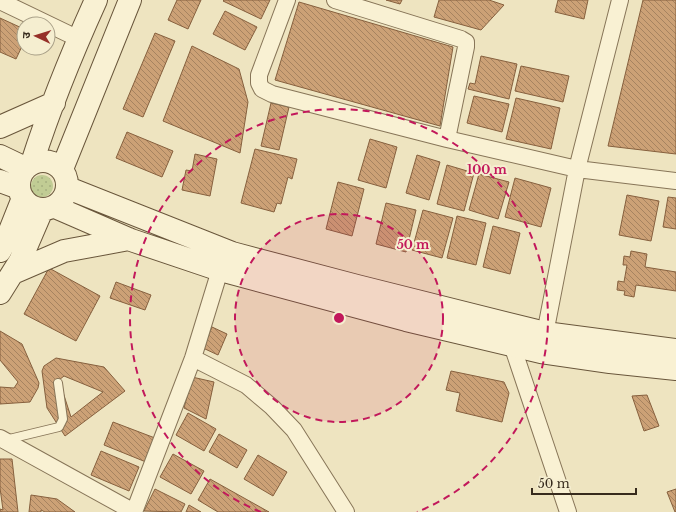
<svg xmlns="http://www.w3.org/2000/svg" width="676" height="512" viewBox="0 0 676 512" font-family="'Libre Baskerville','Noto Sans Devanagari',serif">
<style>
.grass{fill:url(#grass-dots)}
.building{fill:url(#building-back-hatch);stroke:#86603e;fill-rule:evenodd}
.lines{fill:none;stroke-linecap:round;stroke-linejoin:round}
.lane-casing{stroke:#877558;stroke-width:10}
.street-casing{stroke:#877558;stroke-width:18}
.secondary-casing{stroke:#69563b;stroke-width:24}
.lane{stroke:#f9f1d3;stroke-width:8}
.street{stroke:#f9f1d3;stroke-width:16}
.secondary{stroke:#f9f1d3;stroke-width:22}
.ring{fill:none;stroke:#c2185b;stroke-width:2;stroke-dasharray:7 5}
.centre{fill:#c2185b;stroke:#f5eed0;stroke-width:2}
.ring-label{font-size:12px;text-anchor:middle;font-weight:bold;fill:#c2185b;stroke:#f5eed0;stroke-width:4;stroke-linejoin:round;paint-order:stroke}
</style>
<defs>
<pattern id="grass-dots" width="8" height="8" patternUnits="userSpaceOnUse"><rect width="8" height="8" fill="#c1cc94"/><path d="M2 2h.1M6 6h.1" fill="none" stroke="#a6af7f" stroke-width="1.8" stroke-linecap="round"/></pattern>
<pattern id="building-back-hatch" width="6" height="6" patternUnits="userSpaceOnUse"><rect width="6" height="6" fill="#cca176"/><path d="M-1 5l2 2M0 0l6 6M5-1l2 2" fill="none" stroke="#a68360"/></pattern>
</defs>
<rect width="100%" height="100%" fill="#eee4c0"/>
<path class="grass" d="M31 186a11 11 0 1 1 22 0a11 11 0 1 1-22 0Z"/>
<path class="building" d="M177 0H201L188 29 168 20Z
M224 0H270L261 19 223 1Z
M386 0H402L400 4Z
M439 0H489L504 5 481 30 434 17Z
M558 0H588L584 19 555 12Z
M643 0H676V154L608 146Z
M299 2 453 47 440 126 275 80Z
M225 11 257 27 245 50 213 34Z
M0 18 24 29V42L16 59 0 52Z
M155 33 175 41 143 117 123 109Z
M192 46 239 69 248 102 240 153 163 121Z
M481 56 517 64 509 99 468 89 470 83 475 84Z
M521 66 569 76 563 102 515 91Z
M474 96 509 104 502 132 467 123Z
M516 98 560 108 551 149 506 139Z
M271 103 289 107 279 150 261 146Z
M127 132 173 151 162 177 116 158Z
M370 139 397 147 386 188 358 180Z
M255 149 297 159 292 179 288 177 281 204 277 203 274 212 241 203Z
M195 154 217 159 210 196 182 190 186 170 192 171Z
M417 155 440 162 429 200 406 193Z
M447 165 474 173 464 211 437 204Z
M479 174 509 182 498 219 469 210Z
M515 178 551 188 541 227 505 217Z
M338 182 364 189 352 236 326 229Z
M627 195 659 201 651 241 619 235Z
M668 197 676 198V229L663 227Z
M386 203 416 210 406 252 376 244Z
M423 210 453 218 442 258 412 250Z
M457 216 486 223 476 265 447 258Z
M493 226 520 233 510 274 483 267Z
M631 251 647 254 645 267 676 272V291L636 285 634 297 624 295 625 291 617 290 618 281 624 282 627 265H623L624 256 630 257Z
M49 268 100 296 76 341 24 314Z
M116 282 151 295 145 310 110 298Z
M212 327 227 334 218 355 203 348Z
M0 331 22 344 39 383 38 388 30 402 0 404V387L14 388 18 382 0 360Z
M56 358 104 367 125 391 65 436 47 408 42 371 44 366ZM64 376 103 392 71 417 59 380Z
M451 371 504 382 509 393 502 422 456 411 460 393 446 390Z
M192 377 214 382 206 419 184 408Z
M647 395 659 426 644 431 632 396Z
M188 413 216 429 204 451 176 435Z
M113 422 155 438 146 462 104 445Z
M219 434 247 450 237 468 209 452Z
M101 451 139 467 129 491 91 475Z
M173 454 204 471 191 494 160 477Z
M258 455 287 472 273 496 244 479Z
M0 459H12L18 512H0V509L3 510 0 488Z
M210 479 269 512H218L198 500Z
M155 489 185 504 181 512 144 511Z
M676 489V512H675L667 492Z
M31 495 57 499 75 512H45L41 510V512H29Z
M189 505 201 512H186Z"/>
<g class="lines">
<g class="lane-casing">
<path id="lane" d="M5 440 59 427 63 419 58 383"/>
</g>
<g class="street-casing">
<path id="street" d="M287 0 259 75V83L262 89 272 94 447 139 577 169 676 181
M335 0 461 39 466 42V47L447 139
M0 1 79 39
M514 337 512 345 568 512
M543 344 577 169 620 0
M193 358 246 385 272 407 294 430 346 512
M0 438 134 512
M134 512 193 358 220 270"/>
</g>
<g class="secondary-casing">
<path id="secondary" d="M0 127 54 103
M0 156 25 168
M19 185a24 24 0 1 1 48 0a24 24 0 1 1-48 0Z
M32 163C50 107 72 53 96 0
M62 169 130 0
M0 181 19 188
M68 188 232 253 357 286 545 333 676 350
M55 207 131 240 220 270 406 320 541 352 610 362 676 369
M0 251 9 233 23 198
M13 273 64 251 129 239
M0 293 20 261 42 210"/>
</g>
<use href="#lane" class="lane"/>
<use href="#street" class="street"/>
<use href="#secondary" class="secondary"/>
</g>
<circle cx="339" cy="318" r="104" fill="#c2185b" fill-opacity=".12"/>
<g class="ring">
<circle cx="339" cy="318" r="104"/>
<path d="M261 512A209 209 0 1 1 417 512"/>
</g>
<circle cx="339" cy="318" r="6" class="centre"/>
<g class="ring-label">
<text x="487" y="174">100 m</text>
<text x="413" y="249">50 m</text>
</g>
<g transform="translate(36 36) rotate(274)"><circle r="19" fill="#f5eed0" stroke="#a9a088"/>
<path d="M0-3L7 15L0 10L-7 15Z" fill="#963028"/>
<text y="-6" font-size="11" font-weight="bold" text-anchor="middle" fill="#372b1d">उ</text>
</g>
<path d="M532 488v6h104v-6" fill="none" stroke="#372b1d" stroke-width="2"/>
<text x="538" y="488" font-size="12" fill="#372b1d" stroke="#f5eed0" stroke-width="3" paint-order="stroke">50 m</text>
</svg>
